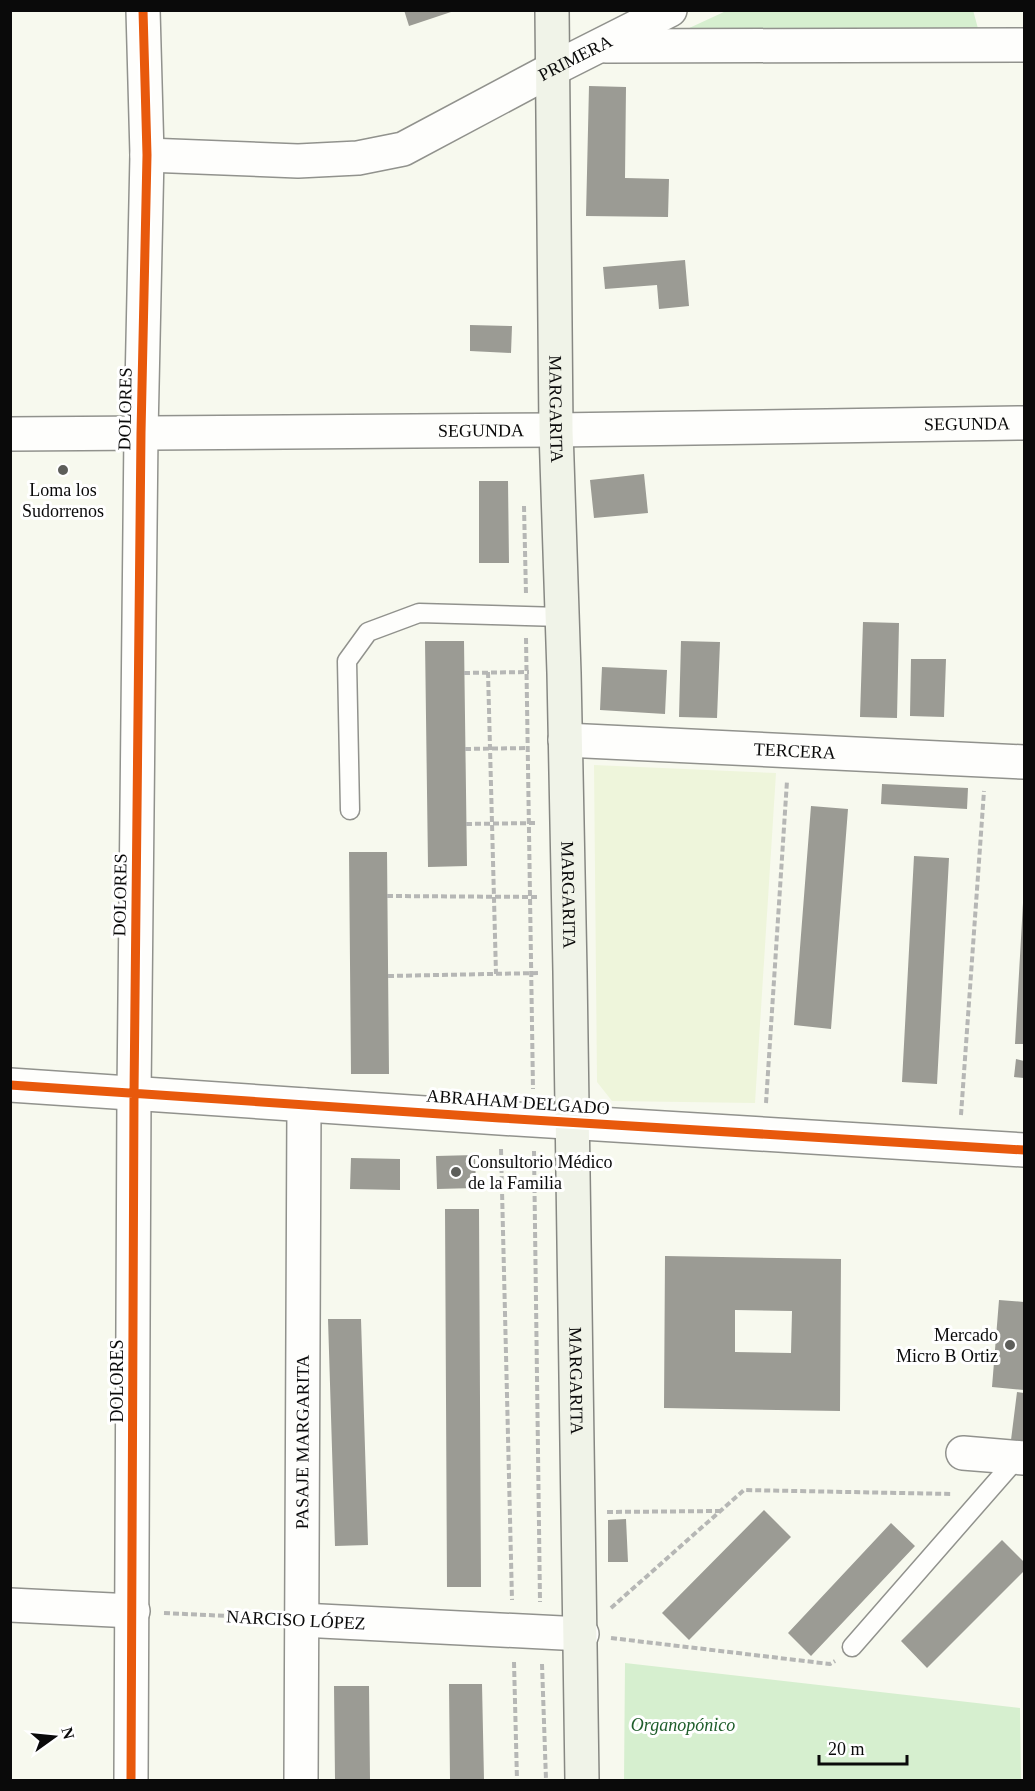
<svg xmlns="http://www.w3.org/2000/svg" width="1035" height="1791" viewBox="0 0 1035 1791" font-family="Georgia,serif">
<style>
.farmland{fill:#eef5db}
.green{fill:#d6efcf}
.building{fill:#9b9b94;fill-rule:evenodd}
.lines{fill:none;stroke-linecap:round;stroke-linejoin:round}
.service-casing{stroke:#91928d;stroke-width:21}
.minor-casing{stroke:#91928d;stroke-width:36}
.tertiary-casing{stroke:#91928d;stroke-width:36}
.secondary-casing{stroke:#878883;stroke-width:36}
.path{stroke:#b6b7b5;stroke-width:4;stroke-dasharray:6 3;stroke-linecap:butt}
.service{stroke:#fefefc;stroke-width:18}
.minor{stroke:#fefefc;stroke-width:33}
.tertiary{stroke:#fefefc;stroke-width:33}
.secondary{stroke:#f0f3e8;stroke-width:33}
.cycleway-casing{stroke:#fff;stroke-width:13}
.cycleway{stroke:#e8590c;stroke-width:9}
.poi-dot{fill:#5d5e5a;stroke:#fff;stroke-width:2}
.labels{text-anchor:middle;stroke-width:6;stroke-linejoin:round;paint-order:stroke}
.street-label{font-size:18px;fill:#0a0a0a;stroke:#fff}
.poi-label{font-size:18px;fill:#0a0a0a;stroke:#fff}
.park-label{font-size:18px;font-style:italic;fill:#1f5e2b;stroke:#fff}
</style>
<rect width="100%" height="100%" fill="#f7f9ee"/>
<path class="farmland" d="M594 765 776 773 755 1103 612 1101 597 1082Z"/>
<path class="green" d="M973 10 980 36 685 30 726 11Z
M625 1663 1020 1708 1021 1780H624Z"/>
<path class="building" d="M404 10H454V11L409 26Z
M589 86 626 87 625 178 669 179 668 217 586 216Z
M685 260 689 306 659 309 657 285 605 289 603 267Z
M470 325 512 326 511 353 470 351Z
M644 474 648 513 594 518 590 480Z
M479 481H508L509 563H479Z
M863 622 899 623 897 718 860 717Z
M425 641H464L467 866 428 867Z
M681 641 720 642 717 718 679 717Z
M911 659H946L944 717 910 716Z
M602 667 667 670 665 714 600 710Z
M882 784 968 788 967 809 881 804Z
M811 806 848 809 831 1029 794 1025Z
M349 852H387L389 1074H351Z
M914 856 949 858 937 1084 902 1082Z
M1023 903H1024V1044H1015Z
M1016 1059 1024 1061V1078L1014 1077Z
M475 1155 476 1188 437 1189 436 1156Z
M351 1158 400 1159V1190L350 1189Z
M445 1209H479L481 1587H447Z
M665 1256 841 1259 840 1411 664 1408ZM735 1310 792 1311 791 1353 735 1352Z
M999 1300 1024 1302V1390L992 1387Z
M328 1319H361L368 1545 335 1546Z
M1017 1392 1024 1393V1441L1011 1440Z
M764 1510 791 1537 689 1640 662 1613Z
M626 1519 628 1562H608V1520Z
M891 1523 915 1546 811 1656 788 1633Z
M1002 1540 1024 1562V1571L927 1668 901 1641Z
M449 1684H482L484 1780H450Z
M334 1686H369L370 1780H335Z"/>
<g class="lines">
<g class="service-casing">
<path id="service" d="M350 810 347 661 368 632 419 613 561 617
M852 1647 1018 1457"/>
</g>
<g class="minor-casing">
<g id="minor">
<path d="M606 46 1024 45"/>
<path id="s1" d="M147 155 298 161 358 158 403 149 553 69 670 10"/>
<path id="s2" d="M10 434 556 430 1024 423"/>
<path id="s3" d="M565 740 1024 762"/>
<path d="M963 1453 1024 1458"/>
<path d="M10 1605 133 1611"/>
<path d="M301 1620 582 1634"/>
<path d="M131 1780 134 1094 141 433 147 155 143 10"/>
<path id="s4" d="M301 1780 304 1105"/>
</g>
</g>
<g class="tertiary-casing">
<path id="tertiary" d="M10 1085 500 1118 1024 1150"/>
</g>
<g class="secondary-casing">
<g id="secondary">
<path id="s5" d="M552 10 556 430 564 673 570 972 582 1780"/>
</g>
</g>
<path class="path" d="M524 506 526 594
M526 638 533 1089
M488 672 496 974
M464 673 529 672
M465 749 529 748
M466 824 537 823
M387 896 538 897
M388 976 539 973
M766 1103 787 781
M961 1115 984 791
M501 1149 512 1600
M534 1151 540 1602
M607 1512 720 1511
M611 1608 744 1490 952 1494
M164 1613 270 1618
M611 1638 830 1664 835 1661
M514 1662 517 1780
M542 1664 546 1780"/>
<use href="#service" class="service"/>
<use href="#minor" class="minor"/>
<use href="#tertiary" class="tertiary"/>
<use href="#secondary" class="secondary"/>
<g class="cycleway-casing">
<path id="cycleway" d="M10 1085 500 1118 1024 1150
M131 1780 134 1094 141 433 147 155 143 10"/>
</g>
<use href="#cycleway" class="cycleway"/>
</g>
<g class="poi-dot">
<circle cx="63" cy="470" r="6"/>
<circle cx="456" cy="1172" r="6"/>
<circle cx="1010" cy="1345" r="6"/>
</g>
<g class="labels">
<g class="street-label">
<text dy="6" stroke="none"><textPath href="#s1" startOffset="452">PRIMERA</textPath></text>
<text transform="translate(125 409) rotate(-89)" y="6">DOLORES</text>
<text dy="6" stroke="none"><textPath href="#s5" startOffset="399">MARGARITA</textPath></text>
<text dy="6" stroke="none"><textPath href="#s2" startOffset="957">SEGUNDA</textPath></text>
<text dy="6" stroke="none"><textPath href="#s2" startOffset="471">SEGUNDA</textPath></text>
<text dy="6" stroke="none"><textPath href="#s3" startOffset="230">TERCERA</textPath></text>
<text transform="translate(120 895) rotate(-89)" y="6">DOLORES</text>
<text dy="6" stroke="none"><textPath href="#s5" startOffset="885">MARGARITA</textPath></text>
<text transform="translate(518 1102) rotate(4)" y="6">ABRAHAM DELGADO</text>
<text transform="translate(117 1381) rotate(-90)" y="6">DOLORES</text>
<text dy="6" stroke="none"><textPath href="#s5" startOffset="1371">MARGARITA</textPath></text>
<text dy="6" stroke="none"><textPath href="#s4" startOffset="338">PASAJE MARGARITA</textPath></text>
<text transform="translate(296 1620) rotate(3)" y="6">NARCISO LÓPEZ</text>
</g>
<g class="poi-label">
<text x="63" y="496">Loma los<tspan x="63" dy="21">Sudorrenos</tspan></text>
<text x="468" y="1168" text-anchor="start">Consultorio Médico<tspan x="468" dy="21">de la Familia</tspan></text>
<text x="998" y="1341" text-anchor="end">Mercado<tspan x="998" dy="21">Micro B Ortiz</tspan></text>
</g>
<g class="park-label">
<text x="683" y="1731">Organopónico</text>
</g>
</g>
<rect width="1035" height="1791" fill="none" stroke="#0a0a0a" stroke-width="24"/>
<g transform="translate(54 1737) rotate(75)" stroke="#ffffff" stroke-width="4.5" paint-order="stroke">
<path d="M0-4.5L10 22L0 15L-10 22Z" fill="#0a0a0a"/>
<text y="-9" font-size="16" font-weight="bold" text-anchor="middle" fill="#0a0a0a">N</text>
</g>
<path d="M819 1755v9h88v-9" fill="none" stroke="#0a0a0a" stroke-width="3"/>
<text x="828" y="1755" font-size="18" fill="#0a0a0a" stroke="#ffffff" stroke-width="4.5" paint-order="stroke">20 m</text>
</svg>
